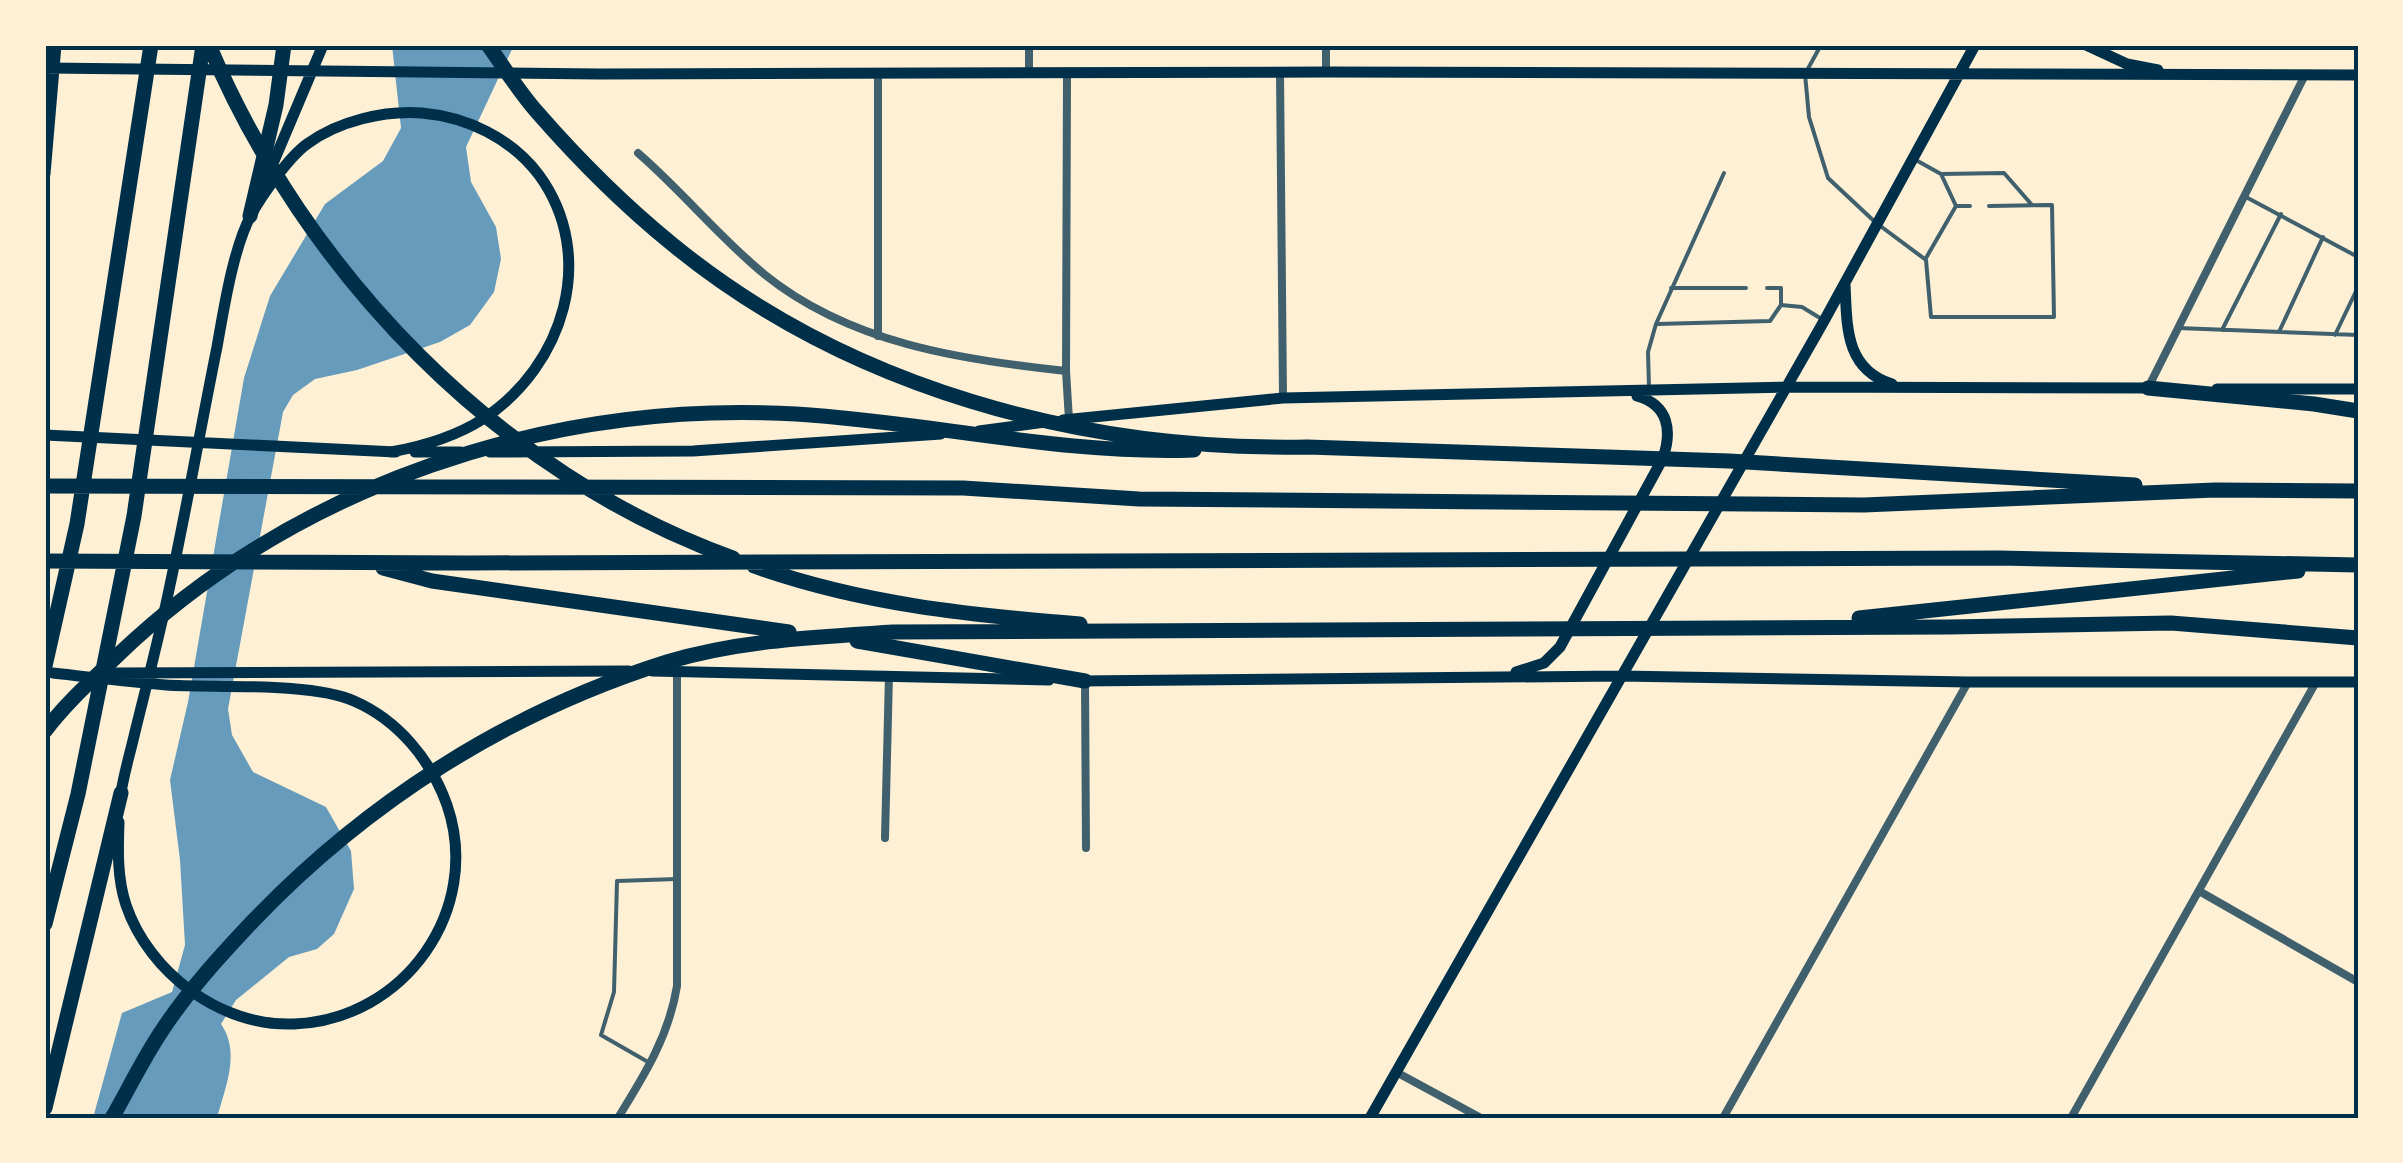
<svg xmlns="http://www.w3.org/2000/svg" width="2403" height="1163" viewBox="0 0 2403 1163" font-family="'PT Sans',sans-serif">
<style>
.water{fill:#669bbc}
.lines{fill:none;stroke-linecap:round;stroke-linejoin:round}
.service{stroke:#3f606c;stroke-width:4}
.minor{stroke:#3f606c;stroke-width:8}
.secondary{stroke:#003049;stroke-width:11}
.motorway{stroke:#003049;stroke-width:15}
.neatline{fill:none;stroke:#003049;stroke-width:4}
</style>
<rect width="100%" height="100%" fill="#fdf0d5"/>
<path class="water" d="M392 45H514L466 147 471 182 496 227 501 259 494 292 470 325 440 342 357 370 315 379 293 395 283 412 228 709 232 735 253 772 326 807 351 851 354 889 334 934 317 949 289 957 236 1000 221 1024C241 1053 225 1087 217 1118H93L122 1013 172 992 185 945 180 860 170 780 188 702 244 378 270 296 325 204 383 161 401 128Z"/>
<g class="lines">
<path class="service" d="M1821 45 1805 74 1809 117 1828 178 1875 222 1926 260 1931 317H2054L2052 205 1989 206
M1914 159 1941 174 1956 206H1970
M1941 174 2004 173 2032 205
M2244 196 2358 257
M1926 258 1956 206
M1671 288H1746
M1767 288H1781V305
M1657 324 1770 321 1781 305 1802 307 1820 318
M2178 328 2358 335
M2222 330 2281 214
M2279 332 2323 237
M2335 335 2358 287
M1649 387 1648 352 1656 324 1724 173
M648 1062 601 1035 614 992 617 881 677 879"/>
<path class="minor" d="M1029 72V45
M1067 72 1066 371 1069 420
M1280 72 1283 398
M1326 72V45
M878 73V336
M638 153C682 191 719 237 764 274 849 343 961 360 1066 371
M2148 388 2305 75
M1085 681 1086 848
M885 838 889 675
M2199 891 2358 982
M1396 1072 1481 1118
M618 1118C644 1076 669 1036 677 986V671
M1723 1118 1968 682
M2071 1118 2316 682"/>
<path class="secondary" d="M2086 45 2127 64 2158 70
M45 68 599 74 1326 72 2358 75
M45 174 56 45
M260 194 323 45
M1845 284C1847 327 1845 369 1892 384
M2217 389H2358
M1063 420 1283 398 1786 387 2154 388
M979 431 1045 422
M45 435 396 452
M415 452H461
M490 452 693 451 941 434
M652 671 1049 680
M1516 672 1544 663 1560 647 1663 458C1672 431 1669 405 1637 396
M53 673C90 677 128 682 166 685 215 688 312 682 354 701 398 720 431 760 447 805 483 910 404 1020 294 1024 221 1027 149 973 126 905 117 878 118 850 119 822
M113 673 629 671
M1077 681 1621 676 1968 682H2358
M120 799C123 776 130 754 135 732 147 683 160 634 170 585 187 506 201 426 217 347 224 308 233 249 251 215 262 195 289 157 307 144 338 121 385 110 422 113 467 117 511 138 539 175 598 256 564 366 483 419 455 437 424 446 391 452
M1370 1118 1824 321 1975 45"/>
<path class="motorway" d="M209 45C305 272 498 474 733 558
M488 45C504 67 519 92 537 112 578 159 624 205 672 244 849 389 1082 451 1307 447L1729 461 2135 485
M250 216 276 105 284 45
M2148 388 2314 404 2358 411
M45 486 963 488 1139 499 1864 505 2215 490 2358 491
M45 561 470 563 1999 558 2358 565
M754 566C861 604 968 615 1080 624
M383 568 432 581 789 632
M1859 618 2298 571
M857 641 1085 681
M45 666 77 524 151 45
M45 731C66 703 92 680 118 655 297 484 549 400 796 414 929 422 1060 455 1194 450
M45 924 78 794 134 516 203 45
M45 1108 121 793
M112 1118C128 1090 143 1059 161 1032 187 992 220 956 253 921 368 801 508 712 667 662 740 640 817 637 893 632L1949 627 2171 623 2358 638"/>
</g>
<rect width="2403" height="1163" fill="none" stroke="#fdf0d5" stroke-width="95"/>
<rect x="48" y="48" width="2308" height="1068" class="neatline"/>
</svg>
